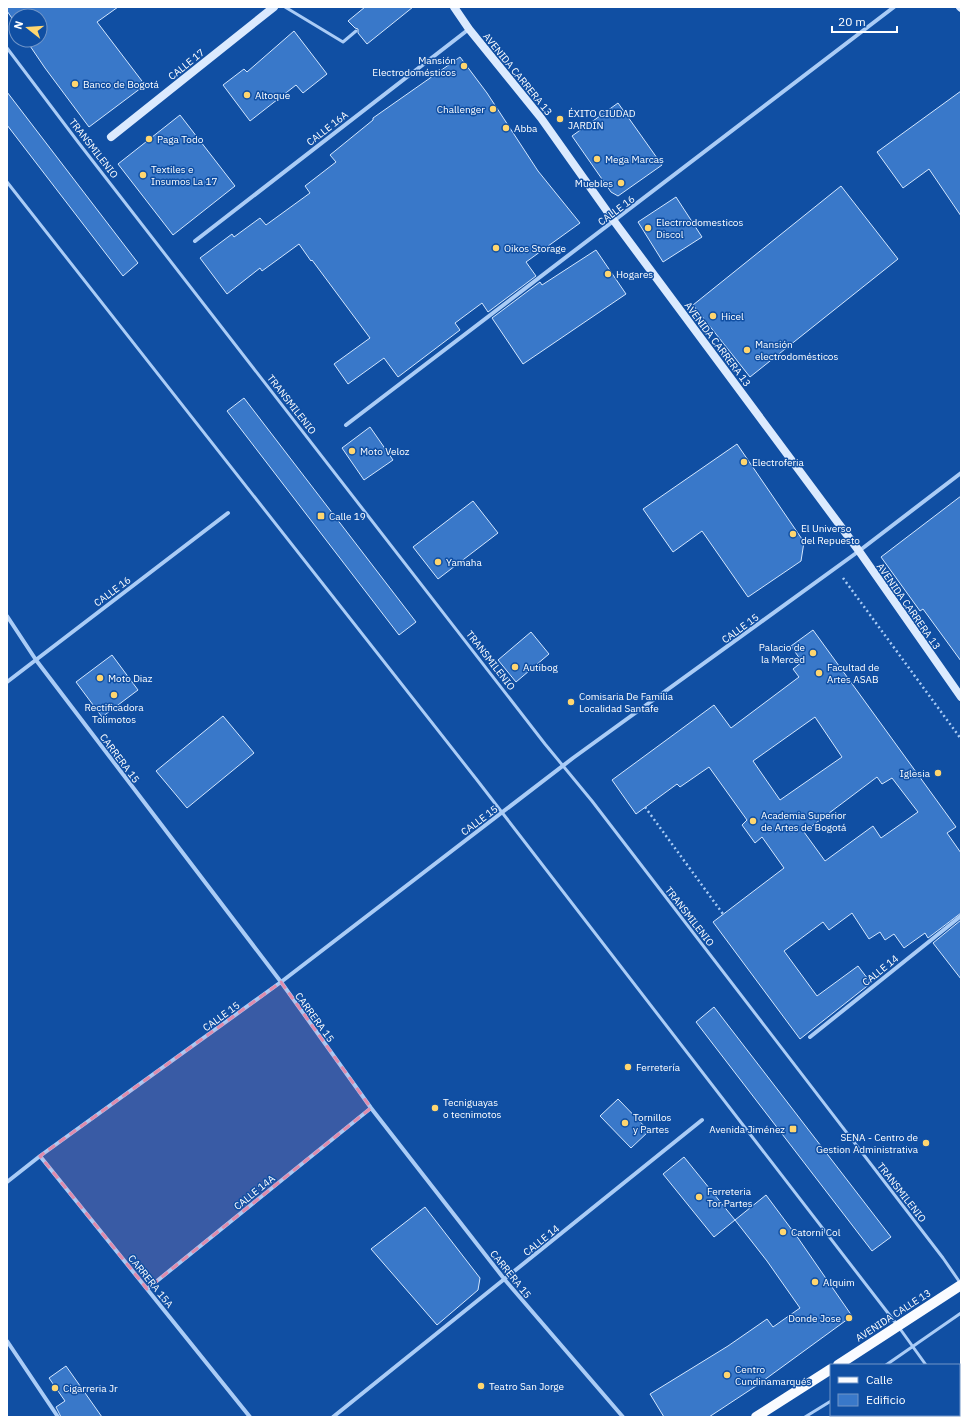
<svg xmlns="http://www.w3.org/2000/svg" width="968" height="1424" viewBox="0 0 968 1424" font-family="'IBM Plex Sans',sans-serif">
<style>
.building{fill:#3978c9;stroke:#d4e7fe;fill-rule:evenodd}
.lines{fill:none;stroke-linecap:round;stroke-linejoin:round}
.path{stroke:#aaccf6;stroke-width:2.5;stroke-dasharray:2 3;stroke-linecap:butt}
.lane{stroke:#aaccf6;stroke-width:3}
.street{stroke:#aaccf6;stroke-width:4}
.secondary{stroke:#dbeafe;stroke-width:8}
.primary{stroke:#f9fbff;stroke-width:10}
.marked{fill:#e08cad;fill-opacity:0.2;stroke:#e08cad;stroke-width:3;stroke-dasharray:8 5;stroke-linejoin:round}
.poi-dot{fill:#ffd66f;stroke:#104fa3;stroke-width:1.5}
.labels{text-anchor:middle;stroke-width:3;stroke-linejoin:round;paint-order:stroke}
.poi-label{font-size:10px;fill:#fff;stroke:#104fa3;text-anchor:start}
.street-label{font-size:10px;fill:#fff;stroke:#104fa3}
</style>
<rect width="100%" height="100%" fill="#104fa3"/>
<path class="building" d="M7 7H118L97 22 145 85 89 127 45 68 26 40H40V16H16V24L7 11Z
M365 7H413L367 44 358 33V29L355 28 348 21Z
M294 31 327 74 303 93 296 85 250 121 223 85 244 69 247 72Z
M460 57 487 93 538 171 580 223 526 262 536 276 488 312 482 303 455 323 460 330 398 377 384 358 348 384 334 364 370 338 312 260 311 261 299 244 262 271 260 268 227 294 200 258 232 234 234 237 260 218 266 225 310 193 305 186 336 162 330 155 373 120V118Z
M961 91V216L929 169 903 188 877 152Z
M7 92 138 263 123 276 7 125Z
M618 103 662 165 618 196 611 192 572 136Z
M180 115 235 186 173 235 118 164Z
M841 186 898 259 750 377 693 305Z
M676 197 702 237 663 262 638 222Z
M596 250 626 294 523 364 492 318 540 282 542 285Z
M244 398 416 622 399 635 227 411Z
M370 427 393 460 364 480 342 448Z
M737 444 804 542 801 561 748 597 702 531 673 552 643 509Z
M961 496V661L923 609 920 611 881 557Z
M473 501 498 533 438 579 413 547Z
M813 630 956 827 947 833 961 853V913L928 938 925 933 904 948 894 934 885 940 880 932 869 939 852 913 829 930 823 922 784 951 817 996 858 966 871 983 800 1039 713 922 784 868 762 837 755 843 742 825 747 820 709 767 680 787 677 784 636 814 612 780 714 705 731 728 799 677 793 669 802 662 791 646ZM815 717 842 757 780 800 753 761ZM877 777 882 784 892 778 918 812 881 838 873 826 825 861 804 832Z
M531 632 549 654 516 682 498 660Z
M112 655 138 690 102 717 76 682Z
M223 716 254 753 187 808 156 771Z
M961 920V979L933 943Z
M714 1007 891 1237 872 1251 696 1022Z
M618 1099 649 1131 631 1148 600 1116Z
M684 1157 735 1220 714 1237 663 1174Z
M766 1195 798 1238 852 1316 756 1386 709 1417H664L650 1394 728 1346 767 1319 773 1327 800 1308 767 1261 735 1220Z
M425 1207 480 1278 478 1290 437 1325 371 1249Z
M66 1366 102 1417H61L56 1407 65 1401 49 1378Z"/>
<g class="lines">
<path class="path" d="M843 578 961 739
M645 807 723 914"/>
<path class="lane" d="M285 7 343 42 356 31
M7 48 78 142 545 744 592 801 943 1258 961 1284
M7 182 477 780 898 1326 926 1365
M886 1365 961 1313
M959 1370 961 1369
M959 1412 961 1415
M805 1417 831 1401
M877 1417 880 1415"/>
<path class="street" d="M195 241 469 29
M346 425 894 7
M7 616 36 660 281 982 371 1108 505 1280 623 1417
M7 682 228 513
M810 1037 961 916
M40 1156 250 1417
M7 1182 40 1156 281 982 573 758 859 551 961 473
M147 1289 371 1108
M7 1341 58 1417
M333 1417 702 1120"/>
<path class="secondary" d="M454 7 469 29 541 118 614 221 859 551 961 697
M960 7 961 8
M111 137 274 7"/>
<path class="primary" d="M838 1365 961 1285
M959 1395 961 1394
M756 1417 831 1369
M924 1417 927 1415"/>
</g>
<path class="marked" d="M281 982 371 1108 147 1289 40 1156Z"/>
<g class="poi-dot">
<circle cx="464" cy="66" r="4"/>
<circle cx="75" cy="84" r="4"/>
<circle cx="247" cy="95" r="4"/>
<circle cx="493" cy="109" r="4"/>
<circle cx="560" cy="119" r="4"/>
<circle cx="506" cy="128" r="4"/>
<circle cx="149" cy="139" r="4"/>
<circle cx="597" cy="159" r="4"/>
<circle cx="143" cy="175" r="4"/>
<circle cx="621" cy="183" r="4"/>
<circle cx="648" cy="228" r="4"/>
<circle cx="496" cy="248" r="4"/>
<circle cx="608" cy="274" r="4"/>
<circle cx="713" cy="316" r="4"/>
<circle cx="747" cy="350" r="4"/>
<circle cx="352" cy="451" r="4"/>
<circle cx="744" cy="462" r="4"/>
<rect x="317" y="512" width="8" height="8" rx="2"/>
<circle cx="793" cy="534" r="4"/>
<circle cx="438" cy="562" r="4"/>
<circle cx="813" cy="653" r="4"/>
<circle cx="515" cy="667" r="4"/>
<circle cx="819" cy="673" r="4"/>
<circle cx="100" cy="678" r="4"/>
<circle cx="114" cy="695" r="4"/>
<circle cx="571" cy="702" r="4"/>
<circle cx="938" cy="773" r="4"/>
<circle cx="753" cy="821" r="4"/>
<circle cx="628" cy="1067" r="4"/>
<circle cx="435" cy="1108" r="4"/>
<circle cx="625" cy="1123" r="4"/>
<rect x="789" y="1125" width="8" height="8" rx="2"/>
<circle cx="926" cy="1143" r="4"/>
<circle cx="699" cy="1197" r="4"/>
<circle cx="783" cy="1232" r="4"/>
<circle cx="815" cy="1282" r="4"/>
<circle cx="849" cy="1318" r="4"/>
<circle cx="727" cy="1375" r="4"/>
<circle cx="481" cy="1386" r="4"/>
<circle cx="55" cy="1388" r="4"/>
</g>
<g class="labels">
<g class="poi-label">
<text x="456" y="64" text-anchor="end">Mansión<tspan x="456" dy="12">Electrodomésticos</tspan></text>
<text x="83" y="88">Banco de Bogotá</text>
<text x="255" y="99">Altoque</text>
<text x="485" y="113" text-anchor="end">Challenger</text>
<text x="568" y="117">ÉXITO CIUDAD<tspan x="568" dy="12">JARDIN</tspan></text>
<text x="514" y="132">Abba</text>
<text x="157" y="143">Paga Todo</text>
<text x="605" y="163">Mega Marcas</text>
<text x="151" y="173">Textiles e<tspan x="151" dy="12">Insumos La 17</tspan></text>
<text x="613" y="187" text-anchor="end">Muebles</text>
<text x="656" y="226">Electrrodomesticos<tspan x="656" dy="12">Discol</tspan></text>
<text x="504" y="252">Oikos Storage</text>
<text x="616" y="278">Hogares</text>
<text x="721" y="320">Hicel</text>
<text x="755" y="348">Mansión<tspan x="755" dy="12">electrodomésticos</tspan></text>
<text x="360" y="455">Moto Veloz</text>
<text x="752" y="466">Electroferia</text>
<text x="329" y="520">Calle 19</text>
<text x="801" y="532">El Universo<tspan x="801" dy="12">del Repuesto</tspan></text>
<text x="446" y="566">Yamaha</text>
<text x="805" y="651" text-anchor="end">Palacio de<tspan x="805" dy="12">la Merced</tspan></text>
<text x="523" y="671">Autibog</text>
<text x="827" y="671">Facultad de<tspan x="827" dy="12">Artes ASAB</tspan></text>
<text x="108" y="682">Moto Diaz</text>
<text x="579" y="700">Comisaria De Familia<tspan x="579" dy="12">Localidad Santafe</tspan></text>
<text x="114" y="711" text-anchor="middle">Rectificadora<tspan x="114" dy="12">Tolimotos</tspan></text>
<text x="930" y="777" text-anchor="end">Iglesia</text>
<text x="761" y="819">Academia Superior<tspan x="761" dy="12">de Artes de Bogotá</tspan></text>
<text x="636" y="1071">Ferretería</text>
<text x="443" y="1106">Tecniguayas<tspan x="443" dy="12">o tecnimotos</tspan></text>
<text x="633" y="1121">Tornillos<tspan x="633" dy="12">y Partes</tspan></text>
<text x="785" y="1133" text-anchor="end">Avenida Jiménez</text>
<text x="918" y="1141" text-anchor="end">SENA - Centro de<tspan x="918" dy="12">Gestion Administrativa</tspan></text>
<text x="707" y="1195">Ferreteria<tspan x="707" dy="12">Tor Partes</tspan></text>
<text x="791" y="1236">Catorni Col</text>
<text x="823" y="1286">Alquim</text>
<text x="841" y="1322" text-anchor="end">Donde Jose</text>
<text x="735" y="1373">Centro<tspan x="735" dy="12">Cundinamarqués</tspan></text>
<text x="489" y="1390">Teatro San Jorge</text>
<text x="63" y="1392">Cigarreria Jr</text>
</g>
<g class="street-label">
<text transform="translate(186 64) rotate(-39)" y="4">CALLE 17</text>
<text transform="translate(518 74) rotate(51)" y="4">AVENIDA CARRERA 13</text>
<text transform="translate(327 128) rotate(-38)" y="4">CALLE 16A</text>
<text transform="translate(94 148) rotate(52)" y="4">TRANSMILENIO</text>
<text transform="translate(616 210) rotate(-37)" y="4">CALLE 16</text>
<text transform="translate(718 344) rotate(53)" y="4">AVENIDA CARRERA 13</text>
<text transform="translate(292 404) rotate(52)" y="4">TRANSMILENIO</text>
<text transform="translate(112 591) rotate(-37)" y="4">CALLE 16</text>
<text transform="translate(909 606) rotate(55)" y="4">AVENIDA CARRERA 13</text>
<text transform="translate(740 628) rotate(-36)" y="4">CALLE 15</text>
<text transform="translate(491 660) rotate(52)" y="4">TRANSMILENIO</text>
<text transform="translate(120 758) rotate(53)" y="4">CARRERA 15</text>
<text transform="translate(479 820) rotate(-37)" y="4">CALLE 15</text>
<text transform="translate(690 916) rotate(52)" y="4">TRANSMILENIO</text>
<text transform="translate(880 970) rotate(-39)" y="4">CALLE 14</text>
<text transform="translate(221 1016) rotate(-36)" y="4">CALLE 15</text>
<text transform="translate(315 1017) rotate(54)" y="4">CARRERA 15</text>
<text transform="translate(254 1192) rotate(-39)" y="4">CALLE 14A</text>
<text transform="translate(902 1192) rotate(52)" y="4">TRANSMILENIO</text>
<text transform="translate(541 1240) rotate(-39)" y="4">CALLE 14</text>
<text transform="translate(511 1274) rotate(51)" y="4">CARRERA 15</text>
<text transform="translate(151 1281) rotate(51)" y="4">CARRERA 15A</text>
<text transform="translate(893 1315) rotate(-33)" y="4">AVENIDA CALLE 13</text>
</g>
</g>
<rect width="968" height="1424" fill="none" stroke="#ffffff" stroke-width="16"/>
<rect x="830" y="1364" width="130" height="52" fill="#104fa3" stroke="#7095c8"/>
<rect x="838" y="1377" width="20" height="6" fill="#f9fbff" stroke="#7095c8"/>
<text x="866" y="1384" font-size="12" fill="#ffffff">Calle</text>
<rect x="838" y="1394" width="20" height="12" fill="#3978c9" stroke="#7095c8"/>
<text x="866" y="1404" font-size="12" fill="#ffffff">Edificio</text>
<g transform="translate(28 28) rotate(287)"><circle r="19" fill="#104fa3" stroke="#7095c8"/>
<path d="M0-3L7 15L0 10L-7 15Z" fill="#ffd66f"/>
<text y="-6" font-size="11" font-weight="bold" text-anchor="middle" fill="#ffffff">N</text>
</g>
<path d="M832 26v6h65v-6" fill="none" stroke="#ffffff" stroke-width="2"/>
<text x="838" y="26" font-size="12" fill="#ffffff" stroke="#104fa3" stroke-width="3" paint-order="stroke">20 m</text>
</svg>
